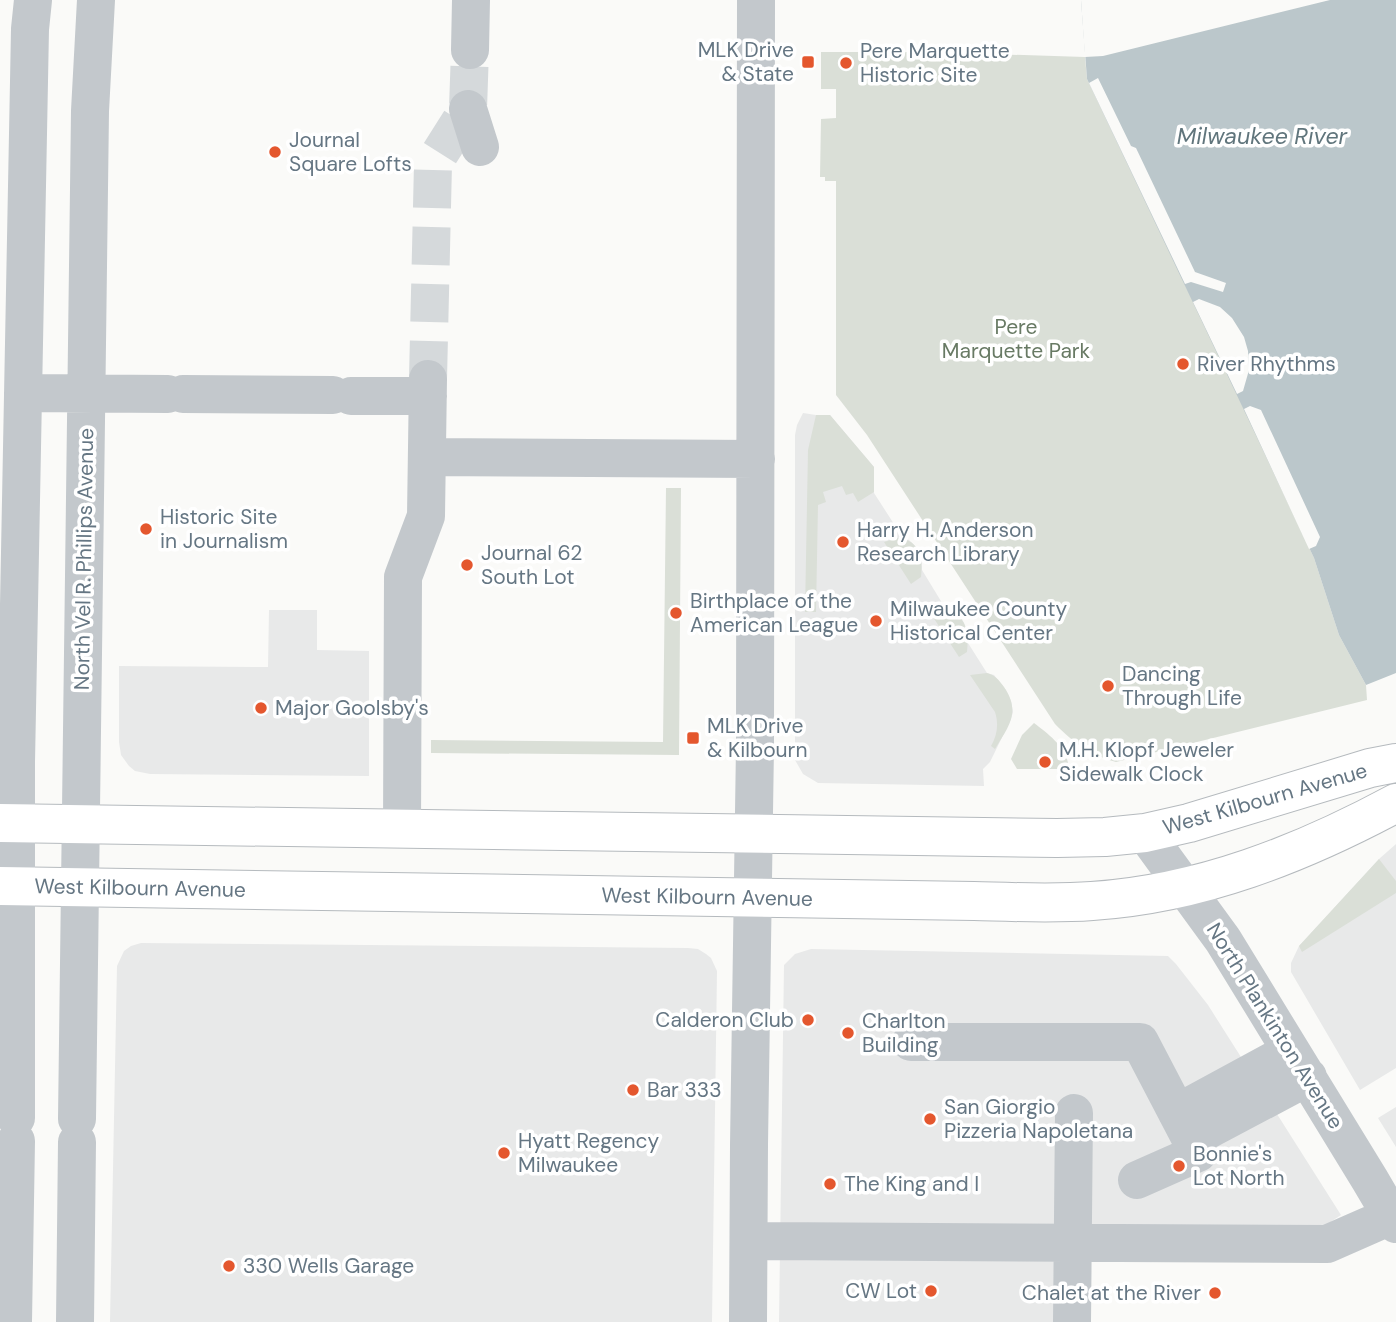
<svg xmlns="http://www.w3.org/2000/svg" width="1396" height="1322" viewBox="0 0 1396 1322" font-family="'DM Sans',sans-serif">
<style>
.built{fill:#e8e9e9}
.green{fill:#dadfd7}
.water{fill:#bbc7cb}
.pier{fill:#fafaf8}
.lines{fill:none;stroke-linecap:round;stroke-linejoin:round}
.minor-tunnel{stroke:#d5d9db;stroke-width:38;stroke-dasharray:38 19;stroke-linecap:butt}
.major-casing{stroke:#b5babe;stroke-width:40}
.minor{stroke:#c3c8cc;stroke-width:38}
.major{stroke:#fff;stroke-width:38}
.poi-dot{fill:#e4572e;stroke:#fff;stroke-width:2.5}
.labels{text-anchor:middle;stroke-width:7;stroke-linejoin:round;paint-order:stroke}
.poi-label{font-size:21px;fill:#657683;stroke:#fff;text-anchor:start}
.park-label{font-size:21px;fill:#687a64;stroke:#fff}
.street-label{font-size:21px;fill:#657683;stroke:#fff}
.water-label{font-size:23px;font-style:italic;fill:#60757c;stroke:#fff}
</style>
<rect width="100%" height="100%" fill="#fafaf8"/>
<path class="built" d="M803 413 816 415H830L874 467V493L903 538 909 540 918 549 922 563V570L947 611 960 616 964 623 968 643 987 673 994 675 1006 690 1011 701 1013 712 1011 719 990 762 983 769 984 786 818 783 803 774 795 760V435L797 425Z
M269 610H317V650L369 651V776L150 774 135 771 129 766 121 755 119 742V666L268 667Z
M1396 844V1068L1360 1090 1291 972V963L1299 946 1379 859Z
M141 943 688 948 698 949 706 954 711 958 717 971 712 1322H110L117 966 124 951 131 946Z
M811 949 1168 956 1176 964 1208 1005 1341 1215 1320 1229H1091L1058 1322H779L784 965 795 954Z
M1396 1107V1147L1378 1118Z"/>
<path class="green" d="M821 52H927L1085 57 1087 79 1193 301 1199 299 1250 421 1314 558 1339 635 1366 685 1367 700 1116 762C1089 754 1075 744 1055 724L867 435 836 395V181H825V177H820L821 119 836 118V89H821Z
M816 415H830L874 467V492L858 502 853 493 846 495 842 486 823 492 826 502 818 505 816 612H805L808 450Z
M666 488H681L679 755 431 753V740L663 742Z
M898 538C920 540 923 558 921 577L911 584 884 542Z
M944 610C967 614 969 632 967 652L959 657 931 614Z
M987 673C995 675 999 680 1004 687 1021 712 1009 726 995 749L991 746C997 736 999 724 995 712L970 675Z
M1034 723C1046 732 1066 747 1068 763L1063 769H1017L1011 759 1022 735Z
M1379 859 1396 881V893L1302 952 1299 946Z"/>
<path class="water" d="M1081 0H1396V673L1366 685 1339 635 1314 558 1087 79Z"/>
<path class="pier" d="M1081 0H1330L1103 56 1085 57Z
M1098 78 1131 146 1136 148 1195 272 1226 283 1223 292 1191 282 1185 284 1089 83Z
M1199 299 1220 307 1232 318 1244 337 1248 351 1249 370 1243 391 1237 394 1193 302Z
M1250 406 1261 410 1320 537 1316 546 1309 549 1244 409Z"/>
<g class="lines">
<path class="minor-tunnel" d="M428 379 433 164 468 109 470 50"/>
<g class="major-casing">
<path id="major" d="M0 823 1057 838 1105 837 1145 833 1189 823 1370 768 1396 763
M0 886 974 901C1013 902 1053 904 1092 901 1200 894 1301 854 1396 803"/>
</g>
<path class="minor" d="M470 50 471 0
M468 109 480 147
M23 393 168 394
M183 394 333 395
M351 396H428
M427 457 756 459
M402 828 403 577 426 516 428 379
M1145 833 1223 940 1370 1180 1396 1224
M911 1042H1140L1198 1153 1137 1180
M1177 1113 1291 1051
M16 1118V762L30 29 33 0
M77 1119 90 111 96 0
M1191 1139 1308 1077
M749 1241 1327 1244 1391 1216
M13 1322 16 1141
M75 1322 77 1142
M748 1322 749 1145 755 746 756 0
M1072 1322 1074 1113"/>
<use href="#major" class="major"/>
</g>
<g class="poi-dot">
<rect x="801" y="55" width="14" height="14" rx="3.5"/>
<circle cx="846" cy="63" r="7"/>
<circle cx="275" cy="152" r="7"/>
<circle cx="1183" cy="364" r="7"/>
<circle cx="146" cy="529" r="7"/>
<circle cx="843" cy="542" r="7"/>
<circle cx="467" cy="565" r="7"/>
<circle cx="676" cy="613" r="7"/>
<circle cx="876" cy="621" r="7"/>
<circle cx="1108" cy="686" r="7"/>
<circle cx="261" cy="708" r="7"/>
<rect x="686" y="731" width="14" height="14" rx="3.5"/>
<circle cx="1045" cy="762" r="7"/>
<circle cx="808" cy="1020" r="7"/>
<circle cx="848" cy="1033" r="7"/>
<circle cx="633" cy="1090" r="7"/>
<circle cx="930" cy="1119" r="7"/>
<circle cx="504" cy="1153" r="7"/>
<circle cx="1179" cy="1166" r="7"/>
<circle cx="830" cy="1184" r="7"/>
<circle cx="229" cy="1266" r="7"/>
<circle cx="931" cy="1291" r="7"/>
<circle cx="1215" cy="1293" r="7"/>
</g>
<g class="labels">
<g class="poi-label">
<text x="794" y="57" text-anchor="end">MLK Drive<tspan x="794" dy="24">&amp; State</tspan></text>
<text x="860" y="58">Pere Marquette<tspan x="860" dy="24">Historic Site</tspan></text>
<text x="289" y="147">Journal<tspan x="289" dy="24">Square Lofts</tspan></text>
<text x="1197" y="371">River Rhythms</text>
<text x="160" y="524">Historic Site<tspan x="160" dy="24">in Journalism</tspan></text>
<text x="857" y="537">Harry H. Anderson<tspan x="857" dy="24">Research Library</tspan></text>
<text x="481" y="560">Journal 62<tspan x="481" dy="24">South Lot</tspan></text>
<text x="690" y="608">Birthplace of the<tspan x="690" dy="24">American League</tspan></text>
<text x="890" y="616">Milwaukee County<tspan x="890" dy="24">Historical Center</tspan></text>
<text x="1122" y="681">Dancing<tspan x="1122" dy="24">Through Life</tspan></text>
<text x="275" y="715">Major Goolsby's</text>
<text x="707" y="733">MLK Drive<tspan x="707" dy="24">&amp; Kilbourn</tspan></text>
<text x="1059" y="757">M.H. Klopf Jeweler<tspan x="1059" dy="24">Sidewalk Clock</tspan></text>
<text x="794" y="1027" text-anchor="end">Calderon Club</text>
<text x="862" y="1028">Charlton<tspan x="862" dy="24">Building</tspan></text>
<text x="647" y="1097">Bar 333</text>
<text x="944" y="1114">San Giorgio<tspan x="944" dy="24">Pizzeria Napoletana</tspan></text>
<text x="518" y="1148">Hyatt Regency<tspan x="518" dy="24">Milwaukee</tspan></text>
<text x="1193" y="1161">Bonnie's<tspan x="1193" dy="24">Lot North</tspan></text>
<text x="844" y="1191">The King and I</text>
<text x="243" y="1273">330 Wells Garage</text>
<text x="917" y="1298" text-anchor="end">CW Lot</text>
<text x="1201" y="1300" text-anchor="end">Chalet at the River</text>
</g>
<g class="park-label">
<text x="1016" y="334">Pere<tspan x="1016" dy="24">Marquette Park</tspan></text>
</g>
<g class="street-label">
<text transform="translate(84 559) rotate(-89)" y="7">North Vel R. Phillips Avenue</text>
<text transform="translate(1265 799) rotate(-16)" y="7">West Kilbourn Avenue</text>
<text transform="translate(140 888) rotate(1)" y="7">West Kilbourn Avenue</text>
<text transform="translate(707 897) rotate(1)" y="7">West Kilbourn Avenue</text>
<text transform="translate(1275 1026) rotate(58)" y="7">North Plankinton Avenue</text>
</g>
<g class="water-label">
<text x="1262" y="144">Milwaukee River</text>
</g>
</g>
</svg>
